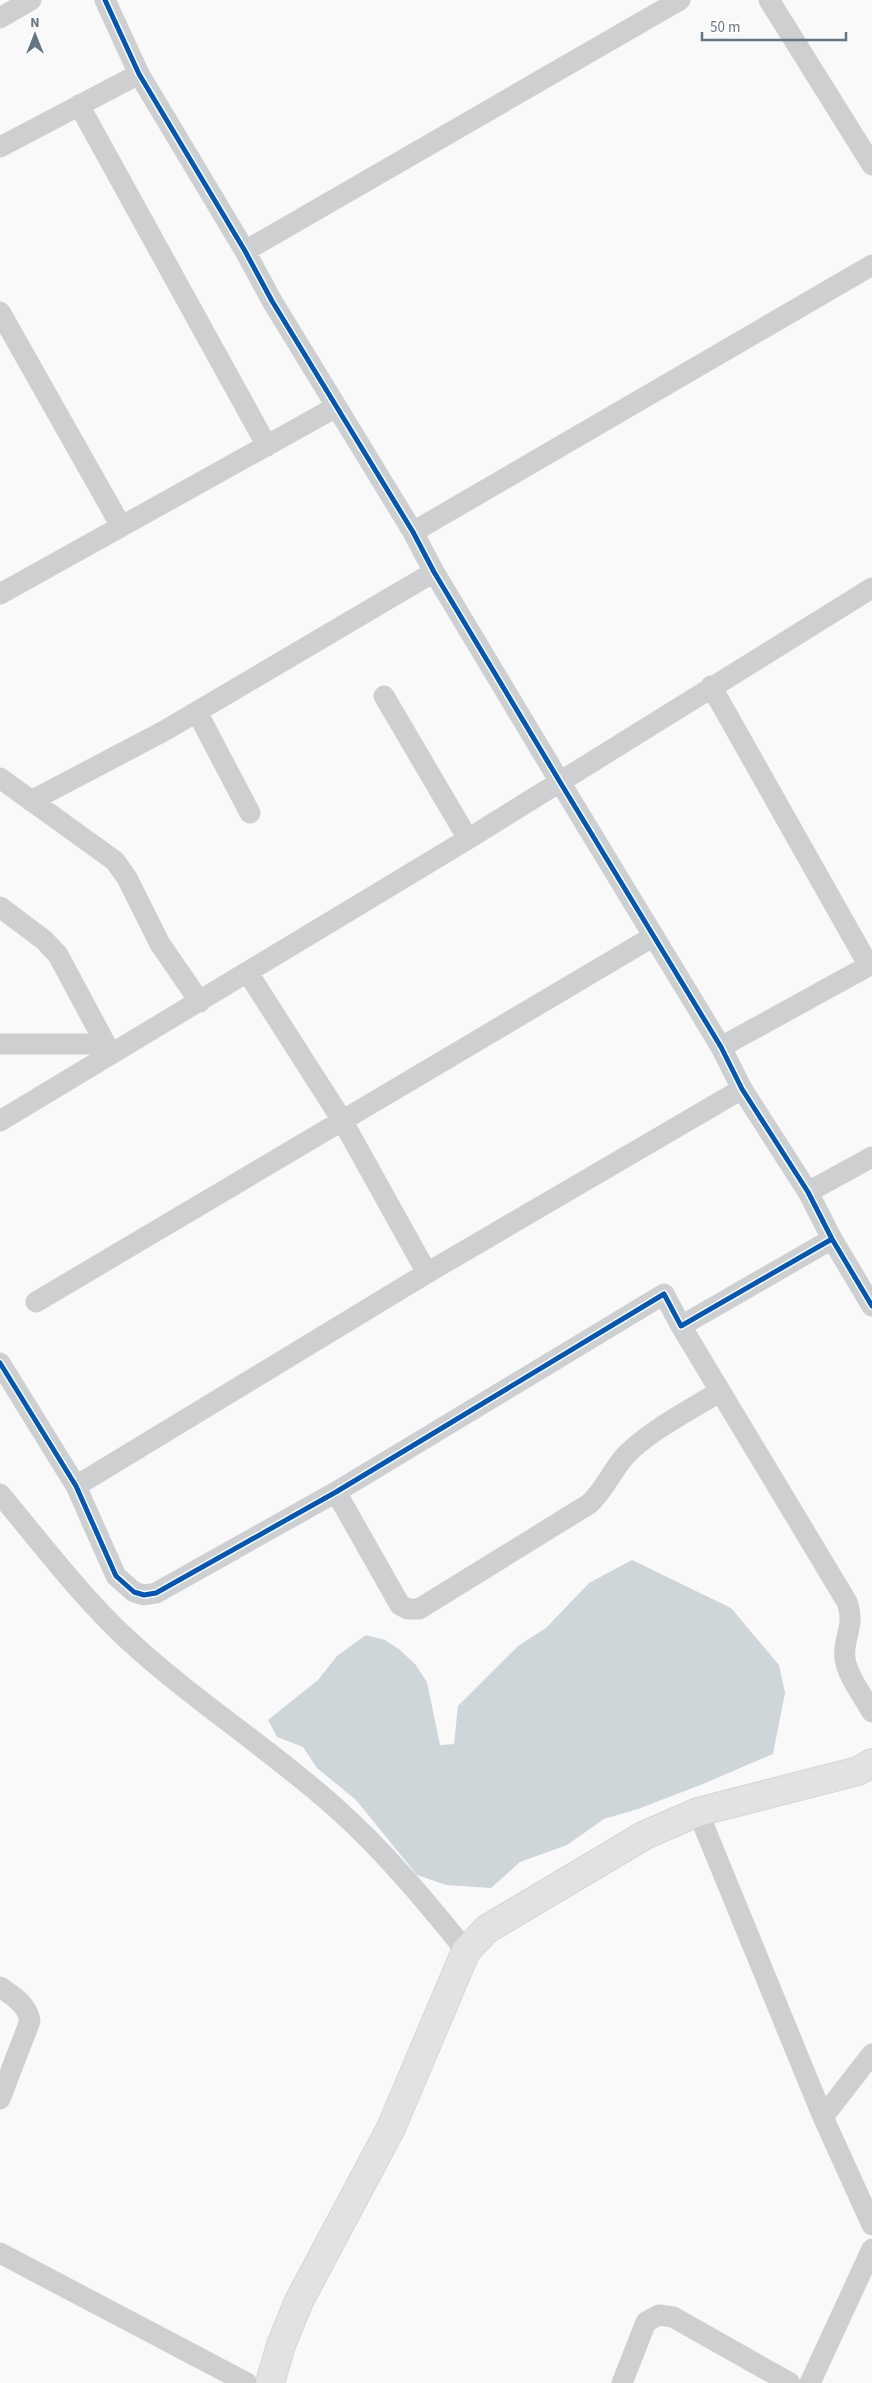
<svg xmlns="http://www.w3.org/2000/svg" width="872" height="2383" viewBox="0 0 872 2383" font-family="'Source Sans 3',sans-serif">
<style>
.water{fill:#ced6d9}
.lines{fill:none;stroke-linecap:round;stroke-linejoin:round}
.secondary-casing{stroke:#d5d6d7;stroke-width:30}
.street{stroke:#cecfd0;stroke-width:21}
.secondary{stroke:#e1e2e2;stroke-width:28}
.cycleway-casing{stroke:#fff;stroke-width:8}
.cycleway{stroke:#0057b8;stroke-width:5}
</style>
<rect width="100%" height="100%" fill="#f9f9f9"/>
<path class="water" d="M632 1560 731 1608 779 1665 785 1693 773 1754 703 1784 638 1809 604 1819 567 1845 520 1862 491 1888 446 1885 417 1875 356 1800 317 1768 303 1747 277 1737 268 1720 318 1680 337 1656 366 1635 385 1640 399 1649 415 1664 427 1682 440 1745 454 1744 458 1706 518 1646 546 1628 589 1583Z"/>
<g class="lines">
<g class="secondary-casing">
<path id="secondary" d="M270 2383 281 2345 299 2301 391 2128 466 1951 487 1929 645 1835 698 1812 858 1771 872 1763"/>
</g>
<path class="street" d="M105 0 139 74 245 251 272 301 413 532 434 572 560 782 721 1047 742 1089 808 1192 832 1239 872 1306
M769 0 872 165
M0 18 31 0
M79 105 267 446
M0 147 139 74
M245 251 680 0
M0 312 121 526
M413 532 872 265
M0 594 336 407
M711 686 869 966
M384 696 468 839
M197 712 250 813
M0 778 115 861 127 878 160 944 200 1002
M31 801 164 731 434 572
M0 907 44 940 58 955 111 1054
M248 973 342 1120 427 1273
M0 1044H104
M721 1047 872 964
M0 1121 468 839 872 588
M808 1192 872 1157
M36 1302 654 936
M681 1326 847 1602C856 1627 842 1638 845 1659 848 1677 863 1696 872 1712
M0 1363 76 1486 116 1576 134 1592 144 1595 156 1593 336 1492 664 1294 681 1326 832 1239
M76 1486 427 1273 742 1089
M336 1492 400 1605 408 1609H419L589 1504C605 1490 612 1470 626 1455 649 1431 690 1410 719 1392
M0 1494C41 1543 80 1595 127 1639 193 1700 269 1748 336 1808 384 1851 425 1900 466 1951
M698 1812 823 2117 872 2225
M0 1987C13 1996 27 2004 30 2021L0 2099
M823 2117 872 2054
M0 2253 247 2383
M622 2383 646 2322 659 2315 673 2317 790 2383
M810 2383 872 2249"/>
<use href="#secondary" class="secondary"/>
<g class="cycleway-casing">
<path id="cycleway" d="M105 0 139 74 245 251 272 301 413 532 434 572 560 782 721 1047 742 1089 808 1192 832 1239 872 1306
M0 1363 76 1486 116 1576 134 1592 144 1595 156 1593 336 1492 664 1294 681 1326 832 1239"/>
</g>
<use href="#cycleway" class="cycleway"/>
</g>
<g transform="translate(35 35)" stroke="#ffffff" stroke-width="4" paint-order="stroke">
<path d="M0-4L9 19L0 12L-9 19Z" fill="#657683"/>
<text y="-8" font-size="14" font-weight="bold" text-anchor="middle" fill="#657683">N</text>
</g>
<path d="M702 32v8h144v-8" fill="none" stroke="#657683" stroke-width="2.5"/>
<text x="710" y="32" font-size="15" fill="#657683" stroke="#ffffff" stroke-width="4" paint-order="stroke">50 m</text>
</svg>
